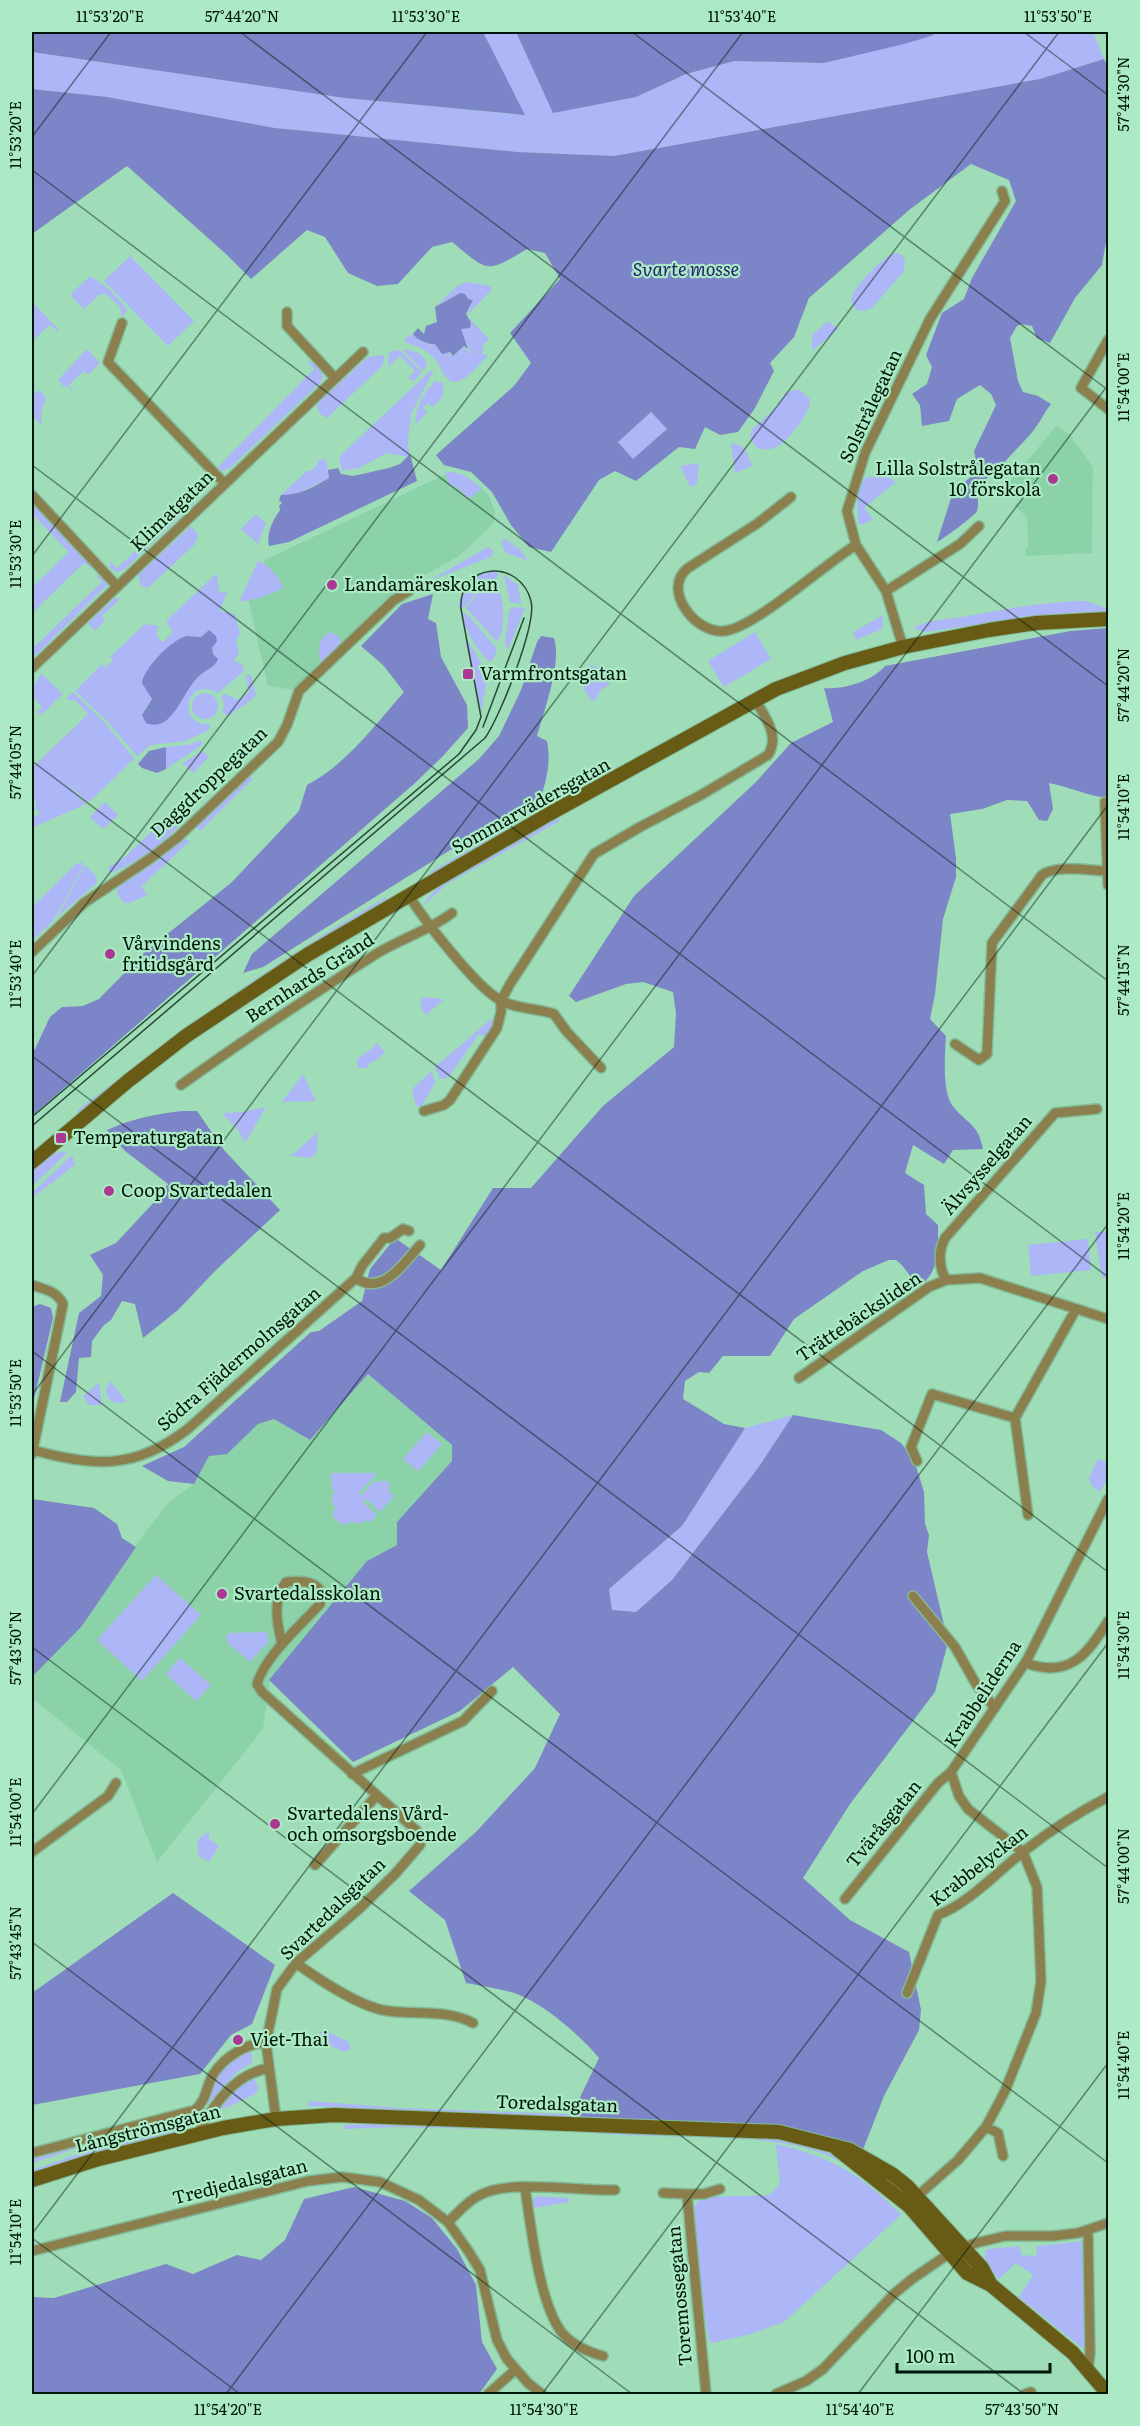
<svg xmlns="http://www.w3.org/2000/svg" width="1140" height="2426" viewBox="0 0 1140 2426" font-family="Literata,serif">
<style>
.built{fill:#8cd2a9}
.green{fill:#adb6f6;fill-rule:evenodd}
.forest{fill:#7c85c7;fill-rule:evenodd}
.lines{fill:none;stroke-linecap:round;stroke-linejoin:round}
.street-casing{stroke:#82b998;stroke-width:12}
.secondary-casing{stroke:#82b998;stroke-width:16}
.street{stroke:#8b804d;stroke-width:9}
.secondary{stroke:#685b16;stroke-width:14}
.tram{stroke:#284936;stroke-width:1.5}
.ticks{fill:none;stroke:#00160a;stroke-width:1.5;stroke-opacity:0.45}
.poi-dot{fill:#ab3892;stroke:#abeac4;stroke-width:2}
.labels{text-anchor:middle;stroke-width:4.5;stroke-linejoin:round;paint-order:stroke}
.park-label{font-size:18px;font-style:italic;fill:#24206e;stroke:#abeac4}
.street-label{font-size:18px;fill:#00160a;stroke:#abeac4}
.poi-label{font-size:18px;fill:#00160a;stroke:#abeac4;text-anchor:start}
.neatline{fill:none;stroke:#00160a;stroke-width:2}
.ticks-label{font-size:15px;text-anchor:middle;fill:#00160a}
</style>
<rect width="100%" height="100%" fill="#9eddb7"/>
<path class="built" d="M1057 425 1070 435 1093 467 1092 553 1026 556 1025 548 1028 547 1027 517 1015 506 1021 500 1015 495 1011 499 1002 491Z
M450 472 481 487 489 496 495 512 494 521 490 527 459 556 421 577 390 602 294 690 268 686 248 598 265 560Z
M368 1374 452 1445V1461L397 1522V1545L367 1561 270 1680 263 1729 157 1862 121 1770 32 1698V1677L82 1626 146 1531 170 1501 194 1484 209 1456 227 1453 258 1424 274 1419 310 1440Z"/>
<path class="green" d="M483 32H516L553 112 636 97 686 74 736 61 824 63 931 36 937 32H1093L1104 59 1040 79 614 156 517 152 275 128 107 97 32 89V52L345 98 524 115Z
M895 253 901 254 905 260 904 271 872 308 865 311 856 310 851 301C851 288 883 257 895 253Z
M130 256 194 321 168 346 104 281Z
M90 276 108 288 126 308 127 311 122 317 120 307 106 294 99 295 84 309 71 296 72 293Z
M467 282 490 286 492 289 467 316 473 300 468 299 460 293 437 305 457 286Z
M32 304H34L58 329V332L50 325 32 341Z
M468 317 489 339 483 345 482 354 488 355C479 364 459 392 447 378 441 372 440 364 434 358 426 349 416 346 405 342L406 335 408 337 413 334C417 340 428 346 435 344L453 356 464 347 473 356 462 336 461 329 471 323Z
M828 321 838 329 812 351V335Z
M87 349 100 363 88 375 84 371 69 385 77 395 67 386H63L58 380Z
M399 350 422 372 414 381 408 378 415 371 400 356 388 367 389 352Z
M402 350C413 350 423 352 427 364L424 370 421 369Z
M384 355 383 365 327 418 320 414 317 406 320 401 368 357Z
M307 362H312L320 370 323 377 321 382 230 468 223 471 217 468 314 369Z
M434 370 411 414 408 439 409 457 387 453 359 468 342 471 339 457 430 371Z
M435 381 443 383C445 395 441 401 432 407L428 403 423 408 427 413 416 424C412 413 426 390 435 381Z
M40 390 46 398 41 414 42 426 32 415V395Z
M800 390 810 399C812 411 788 441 777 447 770 450 763 450 757 448L750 438 752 429 774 410 786 393 792 390Z
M651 412 667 429 633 459 618 442Z
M731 443C746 444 747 453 752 466L735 473Z
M326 459 329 478 292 496 281 495 308 470 311 471 318 464V460Z
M699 463 697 484 690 487 680 466Z
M451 472 464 475 482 488 470 498C464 496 459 486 450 485L445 473Z
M866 477H887L896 482 864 508 873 519 862 525 858 523C857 509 856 487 866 477Z
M32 499 93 566 91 568 84 563 32 613V588L69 552 32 514Z
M191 500 194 502 125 569 117 572 110 568V561L117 568Z
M256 514 266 523 258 544 241 529Z
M191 526 198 535 195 544 148 588 141 586 138 575Z
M503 538 521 550 528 561 505 552 502 544Z
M488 547 494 551 491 557 429 581Z
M258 561C269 564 279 577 283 588L263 597 239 602Z
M497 571 498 576 494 581 482 587 464 608 458 606C463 585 474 571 497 571Z
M217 573 219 591 221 593 227 592 220 611 235 614 240 634 236 640 239 653 234 661 242 664 244 671 218 693C185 674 176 727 210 724L209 730 185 741 151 745 137 756 107 721 75 691 102 664 105 668 113 660 110 657 145 624 158 626 157 637 163 642 173 632 166 621ZM209 630 213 654 211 668 200 675 193 682 143 711 152 699 150 694 189 636 201 637Z
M100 574 106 578 107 585 32 659V649L102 582 97 576Z
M504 575 518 585 521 604 510 602Z
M498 580C502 597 508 628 497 642L466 608 480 591Z
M115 598 120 599 102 616 105 620 95 631 88 623Z
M1086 601 1108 609V611L1050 614 926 632 913 628C927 620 946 619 962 617 1003 610 1045 601 1086 601Z
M512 607 525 608 508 650 505 644 509 611Z
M462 612 469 616 497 649 494 658 490 662C479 654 461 624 462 612Z
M883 615 882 629 856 640 853 632Z
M331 632 339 637 341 644 339 649 321 663C317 652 318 637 331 632Z
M755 632 771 659 724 687 708 661Z
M465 640 471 646 488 675 481 712Z
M590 665 608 670 611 675 609 685 600 690 596 700 592 701 583 688Z
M41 673 63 694 41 715 37 712 42 707 32 695V690Z
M248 674 251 675 256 696 229 716 222 713 224 704 221 697 225 694 238 700 249 692 246 677Z
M73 692 105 723 134 758 131 763 129 761 128 765 91 800 87 802 64 779 86 804 32 828V815L37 816 40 814 37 809 32 810V806L36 807V800L34 797 32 800V768L88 714 74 699 72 701 66 699Z
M192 706a13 13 0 1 1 26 0a13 13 0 1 1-26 0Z
M201 740 202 745 166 769V747L188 745Z
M202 751 209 757 193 773 183 763Z
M250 777 253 779 200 831 196 827 246 778Z
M105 802 118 815 103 829 90 817Z
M180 804 186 809 188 816C167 841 141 861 111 873L109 872V867L125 857Z
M551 804 552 806 432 874 430 872Z
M557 816 560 821 447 884 424 905C433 880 531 831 557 816Z
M183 838 190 841 141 887 147 894 146 896 129 903H124L117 894 119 885 159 860Z
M82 862 83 867 53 921 32 941V907L76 864Z
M85 865 96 876 97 883 57 917Z
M386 897 387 899C280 965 175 1034 78 1113L77 1111C175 1033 277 960 386 897Z
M421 997 442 999 443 1000 426 1015 421 1008Z
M491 1019 495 1021 486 1037 479 1034 450 1075 444 1079H440L435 1067Z
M376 1042 385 1052 373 1063 372 1060 367 1068H358L357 1059 375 1046Z
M432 1071 435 1083 421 1107 416 1105 412 1089Z
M303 1074 316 1101 282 1102Z
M266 1107 245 1143 238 1130 222 1113 244 1112Z
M318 1132 317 1152 311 1158 291 1156Z
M55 1151 57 1154 61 1151 67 1153 32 1186V1171Z
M72 1155 75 1165 32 1198V1193Z
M1095 1232H1108V1278H1102Z
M1088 1239 1091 1270 1031 1276 1028 1245Z
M110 1381 127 1402C115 1403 108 1404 106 1390Z
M99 1383 102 1405H89L83 1396Z
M793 1415 758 1468 672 1580 636 1612 612 1610 609 1589 682 1526 745 1428Z
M427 1432 442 1444 418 1471 403 1459Z
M1099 1459 1108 1464V1477L1100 1492 1091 1485 1089 1478 1097 1460Z
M331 1473H377L359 1493 361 1496 373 1482 389 1481V1492L394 1496 380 1512 367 1499 363 1502 377 1515 370 1522 366 1520 363 1523H354L351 1521 348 1524H341L333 1517V1512L336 1508 333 1505 332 1496 335 1492 332 1489Z
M156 1575 201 1615 142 1681 97 1640Z
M266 1632 269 1641 250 1662 228 1643 226 1637 230 1633Z
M180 1658 211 1685 196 1701 166 1674Z
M209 1832V1839L219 1846 209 1862 199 1856 197 1846 199 1838Z
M324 2030 347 2041 350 2045V2050L344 2052 320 2041 319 2033Z
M251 2050 252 2063 238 2071 206 2106 205 2104C216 2077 222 2060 251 2050Z
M254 2078 258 2088 256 2094C242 2099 233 2107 217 2110L237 2085Z
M310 2101 400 2108 758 2121 760 2125 307 2106Z
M198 2111 201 2114 194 2118 80 2147 32 2163V2157Z
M398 2123 568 2130 569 2131 396 2127 344 2129V2125Z
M191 2124 176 2132 87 2155 32 2173V2170L79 2154Z
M577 2130 775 2138 815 2147 846 2161 907 2208 903 2212C879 2187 851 2163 818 2152 783 2140 749 2139 713 2138 668 2136 621 2136 576 2132Z
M776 2144C833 2158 860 2173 901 2215L784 2322 751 2334 712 2343 709 2340 701 2297 694 2207 700 2199 706 2197 769 2195 780 2184Z
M537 2196 568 2198 569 2202 534 2208 533 2199Z
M1084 2241 1086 2351 1019 2297 1033 2275 1016 2263 999 2279C992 2271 981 2263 986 2250L989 2249 1020 2246 1021 2255 1036 2256 1037 2246Z"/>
<path class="forest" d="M32 32H483L525 115 345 98 32 52Z
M516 32H937L931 36 904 44 824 63 735 61 686 74 636 97 553 113Z
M1104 59 1108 67V230L1102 265 1075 298 1050 343 1037 338 1032 326 1021 324 1017 326 1010 338 1018 381 1023 392 1038 396 1051 404C1045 411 1042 419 1036 427 1029 437 1019 446 1011 455 1002 466 990 473 981 485 975 494 980 502 977 511 976 515 943 539 937 542L953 492 978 471 974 451 996 405 991 394 980 385 957 399 949 421 922 426 920 405 912 394 927 384 932 367 926 355 942 313 964 299 972 278 1016 201 1009 180 971 164 909 210 809 298 794 337 770 363 774 371 755 408 738 432 720 435 705 427 695 449 679 447 636 481 615 471 599 480 551 552 529 547 511 525 492 492 471 472 444 465 436 455 514 386 531 363 510 333 560 279 545 253 527 249C485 274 489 272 452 242L432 247 398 284 377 286 348 273 325 237 307 230 251 279 226 254 127 166 32 234V89L107 97 275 128 517 152 614 156 1040 79ZM651 412 667 429 633 459 618 442Z
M460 293 465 294 468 299 473 300 466 314 471 323 470 328 461 329 468 349 464 346 453 356 450 352 442 354 435 344C428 345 417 340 413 334L418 328 424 334 426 326 437 322 435 307Z
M410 454 417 481 289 542 269 546C266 533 273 520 280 510L279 506 282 503 279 500 281 495C300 495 312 488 329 478L328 470 338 468 341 474 353 476 389 468 400 464Z
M433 594 428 619 436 623 441 657 467 705 468 728 443 756 415 783 32 1116V1053L35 1049 50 1017 62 1007 83 1006 99 999 145 952 232 882 299 811 307 785C346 765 375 725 404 692L383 665 361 646 402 604Z
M1108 628V798C1088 796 1070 787 1049 783L1053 809 1047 821 1039 820 1027 801 1007 800 982 809 950 814 956 858V877L943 919 935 994 930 1019 946 1036C945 1053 942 1090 952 1105 966 1124 978 1122 983 1149L953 1150 944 1164 913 1145 905 1173 924 1185 926 1214 938 1225C938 1248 940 1271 920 1286 909 1278 906 1267 896 1260H889L863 1271 794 1319 770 1356H723L709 1373 699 1372 685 1381 683 1399 724 1424 745 1428 682 1526 609 1589 612 1610 636 1612 672 1580 758 1468 793 1415 881 1430 901 1443 914 1460 924 1492 925 1524 929 1535 927 1552 948 1642 935 1692 850 1804 803 1878 850 1920 909 1952 921 2010 919 2030 884 2096 862 2152 768 2126 571 2116 599 2058C579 2034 541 2001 511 1992 496 1988 481 1986 466 1983L445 1920 409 1891 476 1832 535 1768 560 1714 513 1667 460 1711 353 1762 269 1680 367 1561 397 1545V1522L452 1461V1445L368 1374 310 1440 274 1419 258 1424 227 1454 209 1456 194 1484 168 1481 142 1466 184 1447 311 1332 319 1331 362 1301 370 1269 395 1238 441 1270 493 1188H531L603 1106 674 1047 676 1013 673 992 643 982 626 984 576 1002 569 996 634 896 756 782 791 743 833 722 824 688C843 690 873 681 885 666L1071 631Z
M209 630 216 636 217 641 212 648 213 654 218 659C215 668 205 670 198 677 186 689 180 708 168 719 162 725 153 726 146 723L142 715 152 699 142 683C143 669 173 638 187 636 192 636 197 637 201 637Z
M541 636 554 638C562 662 544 711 537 736L547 741C551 763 547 778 540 800L511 818 479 832 263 967 243 973 252 954 479 759 499 736 521 690 537 642Z
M166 747V769L157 773 142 768 138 764 149 751Z
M182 1111H197L224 1150 280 1210 216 1270 178 1310 143 1338 135 1304 122 1301 111 1320 104 1325 92 1341 91 1357 79 1358 76 1392 67 1402H60L79 1313 101 1296 103 1275 90 1255 116 1243 158 1198 168 1184 125 1151 107 1130C131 1119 155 1114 182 1111Z
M40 1304 51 1308 53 1318 32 1408V1307Z
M32 1499 94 1508 117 1524 122 1538 136 1547 82 1626 32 1677Z
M173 1893 275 1965 252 2024 231 2035 200 2074 32 2105V1993Z
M354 2187 405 2201 432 2218 457 2249 476 2285 482 2342 497 2369 479 2394H32V2297L54 2298 166 2264 193 2274 237 2255 261 2260 285 2240 304 2199Z"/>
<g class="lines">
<g class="street-casing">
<path id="street" d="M287 312V326L335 378
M122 323 108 362 225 484
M1108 340 1081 388 1108 409
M32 495 117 586
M791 497 758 523 688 568C661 589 695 634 724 631 753 629 826 563 856 545
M886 591 960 544 979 526
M903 647 886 591 856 545 847 511 865 453 930 319 1005 201 1002 191
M32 668 363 352
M1105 802 1108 885
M409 896C425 921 476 987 500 1000 515 1009 537 1008 554 1014L567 1032 601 1068
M32 952 84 903 151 858 178 837 278 742 287 725 299 691 394 600 409 591
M955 1044 979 1060 987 1054 992 943 1042 875C1056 864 1091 871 1108 871
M181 1085C245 1039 310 996 376 954 400 939 432 929 452 913
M424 1111 444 1105 450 1100 497 1028 501 1012V1001L510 984 594 854 640 827 701 795 768 755C780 736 766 718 755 700
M356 1278C382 1297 404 1263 420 1245
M946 1280C938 1265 938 1252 945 1238L1055 1113 1097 1109
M32 1285C44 1289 57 1291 63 1304L32 1454
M799 1378 929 1287 946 1280 980 1278 1108 1319
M33 1450C94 1467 136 1470 189 1428L356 1278 362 1266 384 1238H390L403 1229 409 1231
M917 1461 911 1447 932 1394 1015 1418
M1028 1515 1015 1418 1076 1309
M913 1596 955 1647 976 1684 995 1708
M1026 1663C1069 1679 1088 1654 1108 1621
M352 1774 463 1721 492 1691
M32 1852 108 1796 116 1783
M315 1865 377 1795
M845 1899 938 1783 951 1772
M296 1963C318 1979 356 2004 382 2010 412 2016 445 2008 473 2023
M907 1993 938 1915C969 1903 996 1873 1023 1852 1052 1829 1075 1814 1108 1797
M276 2119 266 2043 277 1989 296 1963 359 1909 395 1874 420 1845 421 1837 417 1831 262 1692 257 1684C265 1656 300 1626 320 1604 327 1581 302 1580 286 1582 272 1599 277 1624 282 1644
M986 2127 998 2133 1003 2156
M198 2134C213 2105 234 2074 269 2068
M32 2153 195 2110C207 2100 206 2085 214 2073 225 2057 248 2042 266 2043
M525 2188C531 2226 539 2305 563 2334 574 2346 588 2352 603 2356
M663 2193 687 2194
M914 2199 958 2160 986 2127 1005 2091 1036 2013 1041 1981 1037 1887 1023 1852 968 1809 959 1796 951 1772 1027 1660 1108 1499
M448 2222C458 2213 467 2201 480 2195 509 2179 579 2191 615 2190
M1088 2231 1090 2353 1088 2370
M32 2251 308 2181 342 2177 380 2182 419 2200 448 2222 469 2252 480 2270 497 2340 507 2359 528 2383 542 2394
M488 2394 515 2370
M706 2394 687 2194H704L720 2189
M776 2394 806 2381 823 2369 895 2293 912 2279 950 2253 976 2243 1005 2236H1053L1078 2233 1108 2223
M1025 2394 1031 2392"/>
</g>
<g class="secondary-casing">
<path id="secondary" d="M32 1162 128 1081 186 1036 307 955 549 814 776 689 845 663 903 647 989 630 1036 623 1108 619
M836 2148 909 2206 967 2273 991 2285 1073 2353 1108 2394
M32 2180 95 2160 223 2128 276 2119 334 2115 779 2132 850 2150 892 2174 907 2186 982 2268 991 2285"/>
</g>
<use href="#street" class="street"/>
<use href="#secondary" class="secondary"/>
<path class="tram" d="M483 727 524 618
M32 1117 459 754 476 730 481 717 461 609C458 562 520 558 531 601 537 624 500 717 485 738L32 1126"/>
</g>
<path class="ticks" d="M240 32 1108 686M632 32 1108 390M1024 32 1108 95M32 137 111 32M32 170 1108 981M32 465 1108 1277M32 556 427 32M32 761 1108 1572M32 976 743 32M32 1056 1108 1868M32 1351 1108 2163M32 1395 1059 32M32 1647 1024 2394M32 1814 1108 385M32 1942 632 2394M32 2234 1108 805M32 2238 240 2394M226 2394 1108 1224M542 2394 1108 1643M858 2394 1108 2063"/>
<g class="poi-dot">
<circle cx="1053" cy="479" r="6"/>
<circle cx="332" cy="585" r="6"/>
<rect x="462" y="668" width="12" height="12" rx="3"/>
<circle cx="110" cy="954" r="6"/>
<rect x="55" y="1132" width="12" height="12" rx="3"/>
<circle cx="109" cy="1191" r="6"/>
<circle cx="222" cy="1594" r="6"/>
<circle cx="275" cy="1824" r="6"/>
<circle cx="238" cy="2040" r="6"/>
</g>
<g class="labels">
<g class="park-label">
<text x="686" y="276">Svarte mosse</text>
</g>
<g class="street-label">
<text transform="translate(871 406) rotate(-65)" y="6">Solstrålegatan</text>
<text transform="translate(172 511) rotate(-44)" y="6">Klimatgatan</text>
<text transform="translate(209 782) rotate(-43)" y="6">Daggdroppegatan</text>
<text transform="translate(531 806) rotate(-29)" y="6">Sommarvädersgatan</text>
<text transform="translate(310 978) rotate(-33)" y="6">Bernhards Gränd</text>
<text transform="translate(987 1165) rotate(-49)" y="6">Älvsysselgatan</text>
<text transform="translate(859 1317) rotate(-34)" y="6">Trättebäcksliden</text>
<text transform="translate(239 1359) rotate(-41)" y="6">Södra Fjädermolnsgatan</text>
<text transform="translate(983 1694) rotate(-57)" y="6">Krabbeliderna</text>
<text transform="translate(884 1824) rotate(-51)" y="6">Tväråsgatan</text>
<text transform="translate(979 1866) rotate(-38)" y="6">Krabbelyckan</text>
<text transform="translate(333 1909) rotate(-44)" y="6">Svartedalsgatan</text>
<text transform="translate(557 2104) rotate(2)" y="6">Toredalsgatan</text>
<text transform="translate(148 2129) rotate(-14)" y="6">Långströmsgatan</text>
<text transform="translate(240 2182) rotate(-14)" y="6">Tredjedalsgatan</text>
<text transform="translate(680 2296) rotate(-95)" y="6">Toremossegatan</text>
</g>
<g class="poi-label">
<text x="1041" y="475" text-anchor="end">Lilla Solstrålegatan<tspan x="1041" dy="21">10 förskola</tspan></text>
<text x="344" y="591">Landamäreskolan</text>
<text x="480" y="680">Varmfrontsgatan</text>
<text x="122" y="950">Vårvindens<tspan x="122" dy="21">fritidsgård</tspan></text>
<text x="73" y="1144">Temperaturgatan</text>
<text x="121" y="1197">Coop Svartedalen</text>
<text x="234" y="1600">Svartedalsskolan</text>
<text x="287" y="1820">Svartedalens Vård-<tspan x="287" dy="21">och omsorgsboende</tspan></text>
<text x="250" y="2046">Viet-Thai</text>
</g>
</g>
<rect width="1140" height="2426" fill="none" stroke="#abeac4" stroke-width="66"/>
<path d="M897 2363v9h153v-9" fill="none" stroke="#00160a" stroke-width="3"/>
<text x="906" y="2363" font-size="18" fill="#00160a" stroke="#abeac4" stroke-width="4.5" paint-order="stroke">100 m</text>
<rect x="33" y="33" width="1074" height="2360" class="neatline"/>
<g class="ticks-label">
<text x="110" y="22">11°53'20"E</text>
<text x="242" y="22">57°44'20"N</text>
<text x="426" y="22">11°53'30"E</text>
<text x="742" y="22">11°53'40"E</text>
<text x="1058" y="22">11°53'50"E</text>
<text transform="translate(1124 94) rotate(-90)" y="5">57°44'30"N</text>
<text transform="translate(16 135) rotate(-90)" y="5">11°53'20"E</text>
<text transform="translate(1124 387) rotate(-90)" y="5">11°54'00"E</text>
<text transform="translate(16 554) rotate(-90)" y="5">11°53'30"E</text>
<text transform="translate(1124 685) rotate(-90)" y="5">57°44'20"N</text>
<text transform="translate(16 762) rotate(-90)" y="5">57°44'05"N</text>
<text transform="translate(1124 807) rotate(-90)" y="5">11°54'10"E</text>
<text transform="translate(16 974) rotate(-90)" y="5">11°53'40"E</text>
<text transform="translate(1124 980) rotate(-90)" y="5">57°44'15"N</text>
<text transform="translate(1124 1226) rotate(-90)" y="5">11°54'20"E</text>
<text transform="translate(16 1393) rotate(-90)" y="5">11°53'50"E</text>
<text transform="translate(1124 1645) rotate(-90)" y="5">11°54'30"E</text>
<text transform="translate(16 1648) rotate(-90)" y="5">57°43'50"N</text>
<text transform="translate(16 1812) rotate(-90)" y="5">11°54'00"E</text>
<text transform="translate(1124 1866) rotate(-90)" y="5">57°44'00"N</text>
<text transform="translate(16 1943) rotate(-90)" y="5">57°43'45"N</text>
<text transform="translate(1124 2065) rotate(-90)" y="5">11°54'40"E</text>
<text transform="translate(16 2232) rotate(-90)" y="5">11°54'10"E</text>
<text x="228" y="2415">11°54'20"E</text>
<text x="544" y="2415">11°54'30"E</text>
<text x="860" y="2415">11°54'40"E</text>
<text x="1022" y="2415">57°43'50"N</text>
</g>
</svg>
